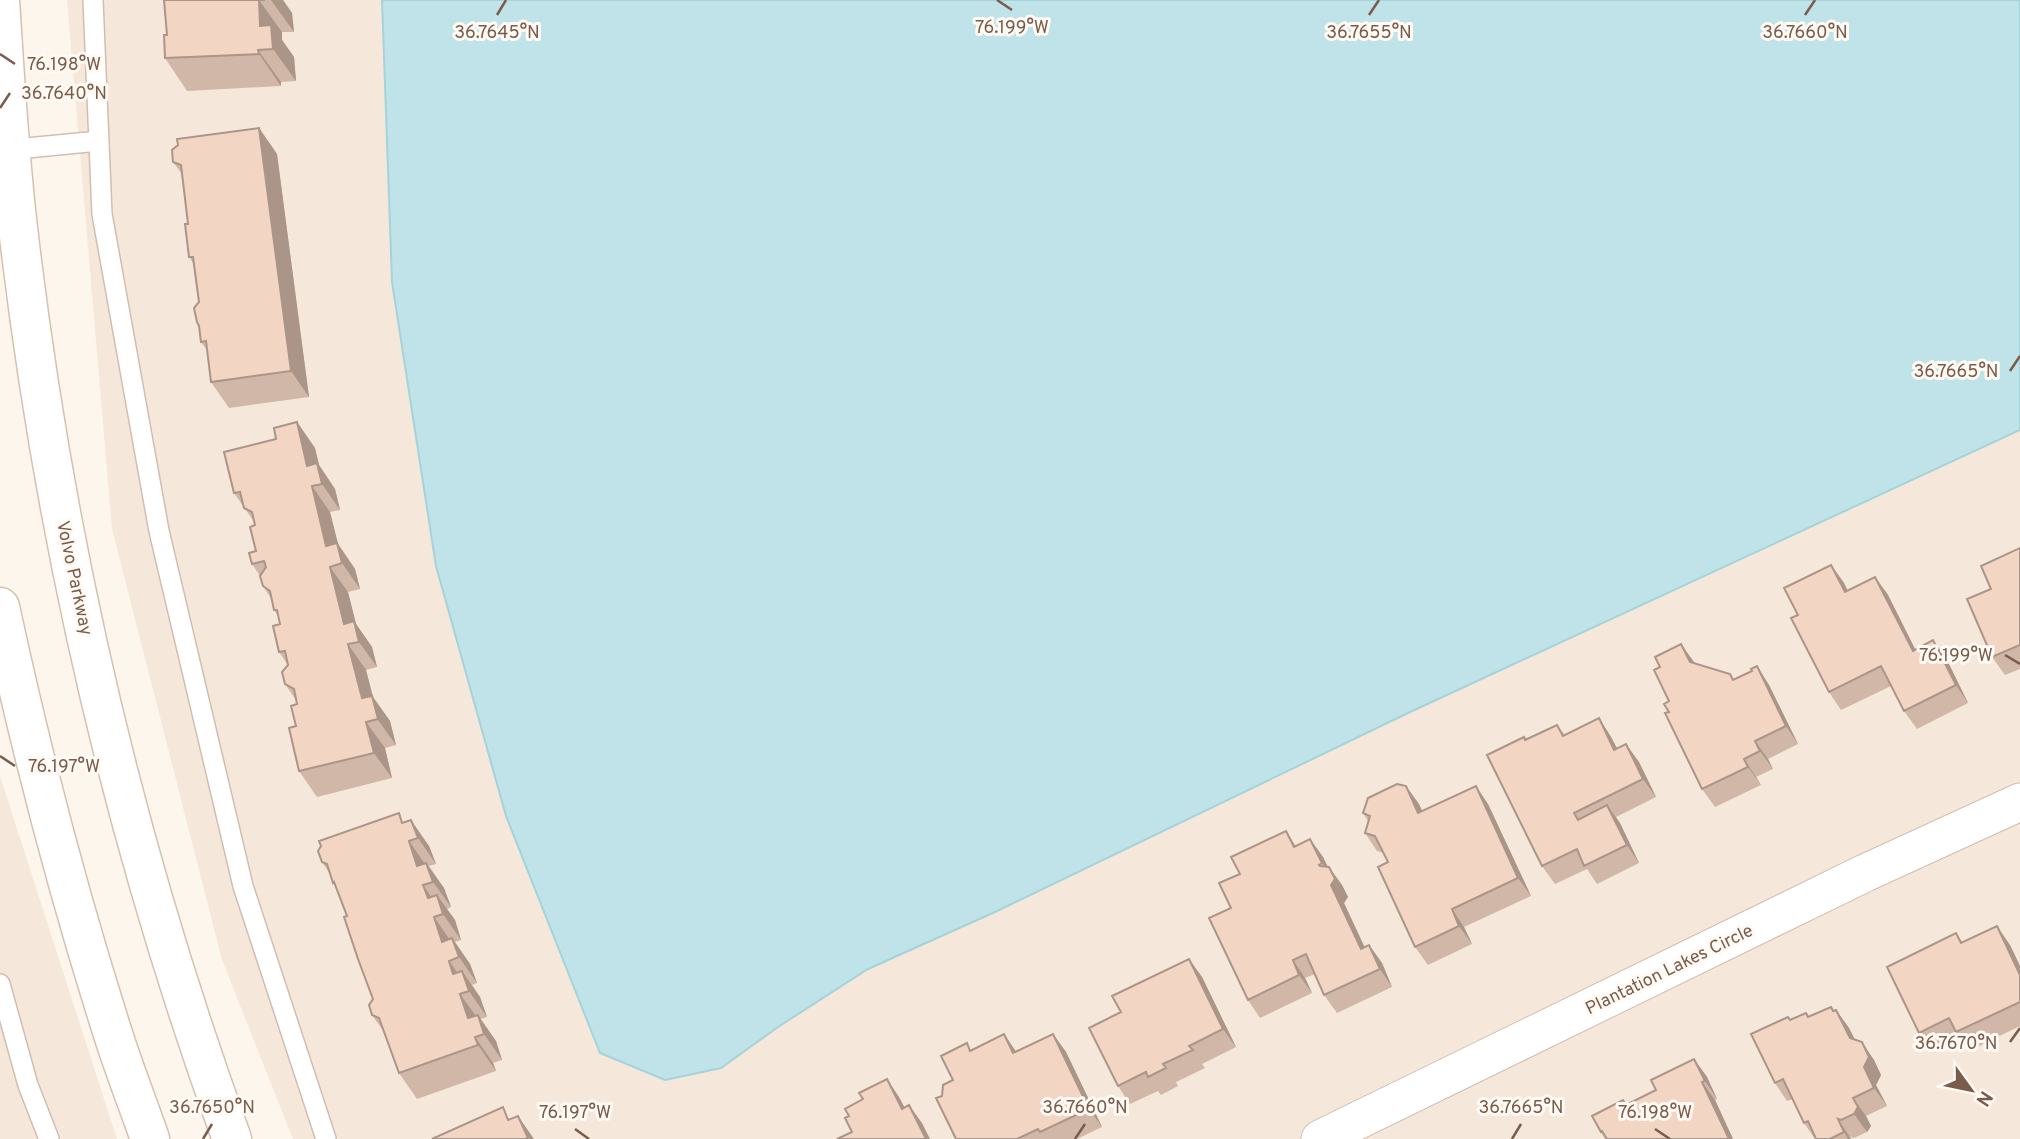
<svg xmlns="http://www.w3.org/2000/svg" width="2020" height="1139" viewBox="0 0 2020 1139" font-family="Overpass,sans-serif">
<style>
.residential{fill:#f5e8da}
.water{fill:#bfe3e8;stroke:#a5d3da;stroke-width:2}
.lines{fill:none;stroke-linecap:round;stroke-linejoin:round}
.lane-casing{stroke:#d1beb0;stroke-width:22}
.street-casing{stroke:#d1beb0;stroke-width:39}
.secondary-casing{stroke:#d6c0b0;stroke-width:41}
.lane{stroke:#fff;stroke-width:19}
.street{stroke:#fff;stroke-width:37}
.secondary{stroke:#fff;stroke-width:38}
.wall{fill:#d1b7a8}
.shaded-wall{fill:#aa9588}
.building{fill:#f3d5c3;stroke:#aa9588;stroke-width:2}
.ticks{fill:none;stroke:#7a5c4d;stroke-width:2.5}
.labels{text-anchor:middle;stroke-width:6;stroke-linejoin:round;paint-order:stroke}
.street-label{font-size:18px;fill:#7a5c4d;stroke:#fffaf3}
.ticks-label{font-size:18px;text-anchor:middle;fill:#7a5c4d;stroke:#fffaf3;stroke-width:6;stroke-linejoin:round;paint-order:stroke}
</style>
<rect width="100%" height="100%" fill="#fdf6ec"/>
<path class="residential" d="M67 0H2020V1139H293L222 960 112 529Z
M0 776 117 1139H0Z"/>
<path class="water" d="M382 0H2020V430L1408 713 995 912 868 969 778 1027 721 1068 665 1080 600 1053 506 816 436 566 392 282Z"/>
<g class="lines">
<g class="lane-casing">
<path id="lane" d="M93 0 102 214 159 531 243 886 326 1139
M6 150 99 141
M0 984 28 1085 49 1139"/>
</g>
<g class="street-casing">
<path id="street" d="M1320 1139 1865 873 2020 802"/>
</g>
<g class="secondary-casing">
<path id="secondary" d="M0 0C5 76 9 152 18 228 54 538 125 846 232 1139
M0 607C31 751 68 893 113 1034 124 1069 138 1104 150 1139"/>
</g>
<use href="#lane" class="lane"/>
<use href="#street" class="street"/>
<use href="#secondary" class="secondary"/>
</g>
<path class="wall" d="M164 0H283L292 13 294 32H282V40L294 57 296 81 281 82V86L187 91 165 58 167 35Z
M259 128 277 154 309 397 229 408 211 382 207 350 201 342 199 302 194 264 189 257 188 224 182 174 173 162Z
M297 422 315 448 319 465 335 489 340 510 330 512 338 544 355 569 360 589 348 592 356 624 372 647 377 667 366 670 373 697 390 721 396 745 385 748 392 778 317 797 299 771 296 726 297 704 296 700 285 684 288 665 279 652 280 624 278 616 274 610 272 600 263 586 260 576 252 564 256 551 255 523 234 493 276 439Z
M2020 548V669L2005 675 1992 657 1991 589Z
M1831 565 1844 583 1848 591 1875 577 1888 595 1915 649 1933 640 1946 658 1968 703 1917 729 1904 711 1891 686 1841 710 1829 692 1798 615Z
M1695 663 1734 679 1752 671 1757 666 1769 685 1798 744 1768 759 1773 769 1756 777 1761 785 1715 807 1702 789 1669 712V701Z
M1599 718 1611 737 1617 748 1639 762 1656 797 1616 817 1620 823 1639 863 1597 884 1587 869 1555 884 1542 866 1526 740 1557 725 1565 735Z
M1419 804 1422 811 1488 804 1531 896 1464 927 1472 944 1428 965 1415 947 1388 862 1383 853 1377 851 1365 833 1368 821 1363 813Z
M405 822 429 846 436 864 429 866 444 888 451 907 447 909 455 920 461 940 455 942 470 964 477 983 472 985 480 997 487 1017 480 1019 496 1041 502 1060 493 1063 496 1071 417 1099 399 1073 384 1032 372 1015 373 999 347 916 337 888 333 883 330 874 322 862Z
M1286 831 1296 846 1310 839 1323 857 1328 867 1342 885 1348 897 1344 903 1364 947 1369 945 1382 963 1392 987 1337 1013 1324 995 1315 974 1305 978 1312 993 1260 1018 1248 1000 1240 874Z
M1956 933 1963 943 2010 945 2020 966V1026L1969 1051 1960 1038 1932 1051 1919 1033Z
M1189 959 1202 977 1236 1047 1202 1064 1205 1068 1176 1082 1178 1086 1161 1095 1158 1091 1130 1104 1118 1086 1121 1012Z
M1836 1010 1849 1028 1855 1040 1874 1060 1881 1075 1876 1085 1887 1106 1866 1116 1871 1126 1867 1132 1854 1138 1850 1137 1851 1139H1815L1804 1123 1793 1099 1787 1101 1775 1083 1790 1020Z
M1053 1034 1066 1052 1102 1127 1077 1139H956L942 1096 972 1050 1016 1051Z
M1694 1059 1707 1077 1717 1099 1715 1100 1733 1139H1605L1601 1132 1627 1105 1656 1090Z"/>
<path class="shaded-wall" d="M259 0 282 32V40L294 57 296 81 273 49 260 26Z
M271 0H283L292 13 294 32Z
M258 50 281 82V86L259 54Z
M259 128 277 154 309 397 291 371Z
M297 422 315 448 319 465 335 489 340 510 322 484 307 466Z
M312 486 330 512 338 544 355 569 360 589 342 563 326 546Z
M1831 565 1844 583 1857 611 1845 592Z
M330 567 348 592 356 624 372 647 377 667 359 642 344 624Z
M1875 577 1888 595 1925 669 1913 651Z
M1933 640 1946 658 1968 703 1956 685Z
M348 644 366 670 373 697 390 721 396 745 362 698Z
M1681 644 1694 662 1703 680 1690 662Z
M1757 666 1769 685 1798 744 1786 726Z
M1599 718 1611 737 1627 768 1614 750Z
M366 722 385 748 392 778 374 753Z
M1755 741 1768 759 1773 769 1760 751Z
M1626 744 1639 762 1656 797 1643 779Z
M1744 759 1756 777 1761 785 1748 767Z
M1406 786 1419 804 1431 831 1418 813Z
M1476 786 1488 804 1531 896 1518 878Z
M1607 805 1620 823 1639 863 1627 845Z
M411 820 429 846 436 864 418 838Z
M1310 839 1323 857 1334 880 1329 867 1342 885 1348 897 1344 903 1374 967 1361 949 1331 885 1334 880 1322 863Z
M409 841 427 867 417 866Z
M426 863 444 888 451 907 433 882Z
M423 885 441 911 428 898Z
M437 895 455 920 461 940 443 914Z
M1452 909 1464 927 1472 944 1459 926Z
M434 917 452 943 442 942Z
M1997 926 2010 945 2020 966V975Z
M452 938 470 964 477 983 459 957Z
M1369 945 1382 963 1392 987 1380 969Z
M1189 959 1202 977 1236 1047 1223 1029Z
M1293 960 1305 978 1312 993 1299 975Z
M449 961 467 986 453 974Z
M462 971 480 997 487 1017 469 991Z
M460 994 478 1019 468 1018Z
M1836 1010 1849 1028 1863 1056 1850 1038Z
M478 1015 496 1041 502 1060 484 1034Z
M1004 1034 1017 1053H1013Z
M1053 1034 1066 1052 1102 1127 1089 1109Z
M475 1037 493 1063 496 1071 478 1045Z
M1862 1042 1874 1060 1881 1075 1876 1085 1887 1106 1874 1088 1864 1067Z
M1694 1059 1707 1077 1717 1099 1705 1081Z
M887 1079 899 1097 915 1127 902 1109Z
M1702 1082 1715 1100 1733 1139H1729Z
M1853 1098 1866 1116 1871 1126 1867 1132 1854 1114Z
M909 1105 922 1123 930 1139H926Z
M518 1116 534 1139H529Z
M1838 1119 1851 1139H1848L1844 1132Z"/>
<path class="building" d="M164 0H265H259L260 26 271 25 273 49 258 50 259 54 165 58 164 35H167Z
M259 128 291 371 211 382 206 341 201 342 199 326 197 322 194 308 199 302 193 257H189L185 224H188L181 165 173 162 172 150 178 145 177 139Z
M297 422 307 466 317 463 322 484 312 486 326 546 337 543 342 563 330 567 344 624 354 621 359 642 348 644 362 698 372 696 378 719 366 722 374 753 299 771 289 728 296 726 291 706 297 704 294 689 285 684 282 672 288 665 285 651 279 652 273 626 280 624 277 610H274L270 591 263 586 260 576 266 567 264 561 252 564 249 553 256 551 250 527 255 525 252 512 244 508 240 492 234 493 224 452 276 439 274 428Z
M2020 548V645L1992 657 1967 599 1991 589 1981 566Z
M1831 565 1845 592 1875 577 1913 651 1933 640 1956 685 1904 711 1881 666 1829 692 1791 618 1798 615 1784 588Z
M1681 644 1690 662 1730 674 1733 680 1752 671 1751 669 1757 666 1786 726 1755 741 1760 751 1744 759 1748 767 1702 789 1665 713 1669 712 1664 704 1669 701 1654 670 1660 667 1655 657Z
M1599 718 1614 750 1626 744 1643 779 1574 813 1578 820 1607 805 1627 845 1584 866 1577 849 1542 866 1487 755 1524 737 1525 740 1557 725 1563 736Z
M1397 784 1406 786 1418 813 1476 786 1518 878 1452 909 1459 926 1415 947 1378 867 1388 862 1375 836 1365 833 1370 816 1363 813 1368 798Z
M399 813 402 823 411 820 418 838 409 841 417 866 426 863 433 882 423 885 428 898 437 895 443 914 434 917 442 942 452 938 459 957 449 961 453 974 462 971 469 991 460 994 468 1018 478 1015 484 1034 475 1037 478 1045 399 1073 379 1018 372 1015 369 1005 373 999 358 959 344 917 347 916 334 882 333 883 327 864 322 862 318 851 321 846 319 841Z
M1286 831 1294 847 1310 839 1322 863 1319 865 1320 866 1329 867 1335 879 1331 885 1361 949 1369 945 1380 969 1324 995 1306 954 1293 960 1299 975 1248 1000 1209 918 1231 908 1219 883 1240 874 1231 857Z
M1997 926 2020 975V1002L1956 1032 1949 1018 1919 1033 1887 967 1956 933 1961 943Z
M1189 959 1223 1029 1189 1046 1193 1050 1163 1064 1166 1068 1148 1077 1146 1072 1118 1086 1089 1028 1121 1012 1112 996Z
M1831 1007 1833 1011 1836 1010 1850 1038 1862 1042 1869 1057 1864 1067 1874 1088 1853 1098 1858 1107 1854 1114 1841 1120 1838 1119 1844 1132 1830 1139H1816L1808 1121 1804 1123 1783 1079 1775 1083 1751 1034 1788 1017 1790 1020 1806 1013 1808 1017Z
M1004 1034 1013 1053 1053 1034 1089 1109 1040 1132 1038 1129 1017 1139H956L936 1098 942 1096 943 1085 953 1080 941 1056 967 1043 970 1051Z
M1694 1059 1705 1081 1702 1082 1729 1139H1607L1602 1131 1601 1132 1592 1116 1623 1100 1626 1105 1656 1090 1651 1080Z
M887 1079 902 1109 909 1105 926 1139H837L852 1132 845 1118 849 1116 845 1109 863 1099 859 1093Z
M503 1107 508 1120 518 1116 528 1138 525 1139H432Z"/>
<path class="ticks" d="M997 0 1012 10M497 15 506 0M1369 15 1379 0M1805 15 1815 0M0 54 15 64M0 108 10 93M2010 371 2020 356M2005 655 2020 664M0 756 15 766M2010 1042 2020 1028M575 1129 589 1139M1655 1129 1670 1139M203 1139 212 1124M1075 1139 1085 1124M1512 1139 1521 1124"/>
<g class="labels">
<g class="street-label">
<text transform="translate(75 578) rotate(78)" y="6">Volvo Parkway</text>
<text transform="translate(1669 969) rotate(-26)" y="6">Plantation Lakes Circle</text>
</g>
</g>
<g class="ticks-label">
<text x="1012" y="33">76.199°W</text>
<text x="497" y="38">36.7645°N</text>
<text x="1369" y="38">36.7655°N</text>
<text x="1805" y="38">36.7660°N</text>
<text x="64" y="70">76.198°W</text>
<text x="64" y="99">36.7640°N</text>
<text x="1956" y="377">36.7665°N</text>
<text x="1956" y="661">76.199°W</text>
<text x="64" y="772">76.197°W</text>
<text x="1956" y="1049">36.7670°N</text>
<text x="212" y="1113">36.7650°N</text>
<text x="1085" y="1113">36.7660°N</text>
<text x="1521" y="1113">36.7665°N</text>
<text x="575" y="1118">76.197°W</text>
<text x="1655" y="1118">76.198°W</text>
</g>
<g transform="translate(1971 1090) rotate(123)" stroke="#fffaf3" stroke-width="5" paint-order="stroke">
<path d="M0-5L12 26L0 18L-12 26Z" fill="#7a5c4d"/>
<text y="-10" font-size="19" font-weight="bold" text-anchor="middle" fill="#7a5c4d">N</text>
</g>
</svg>
